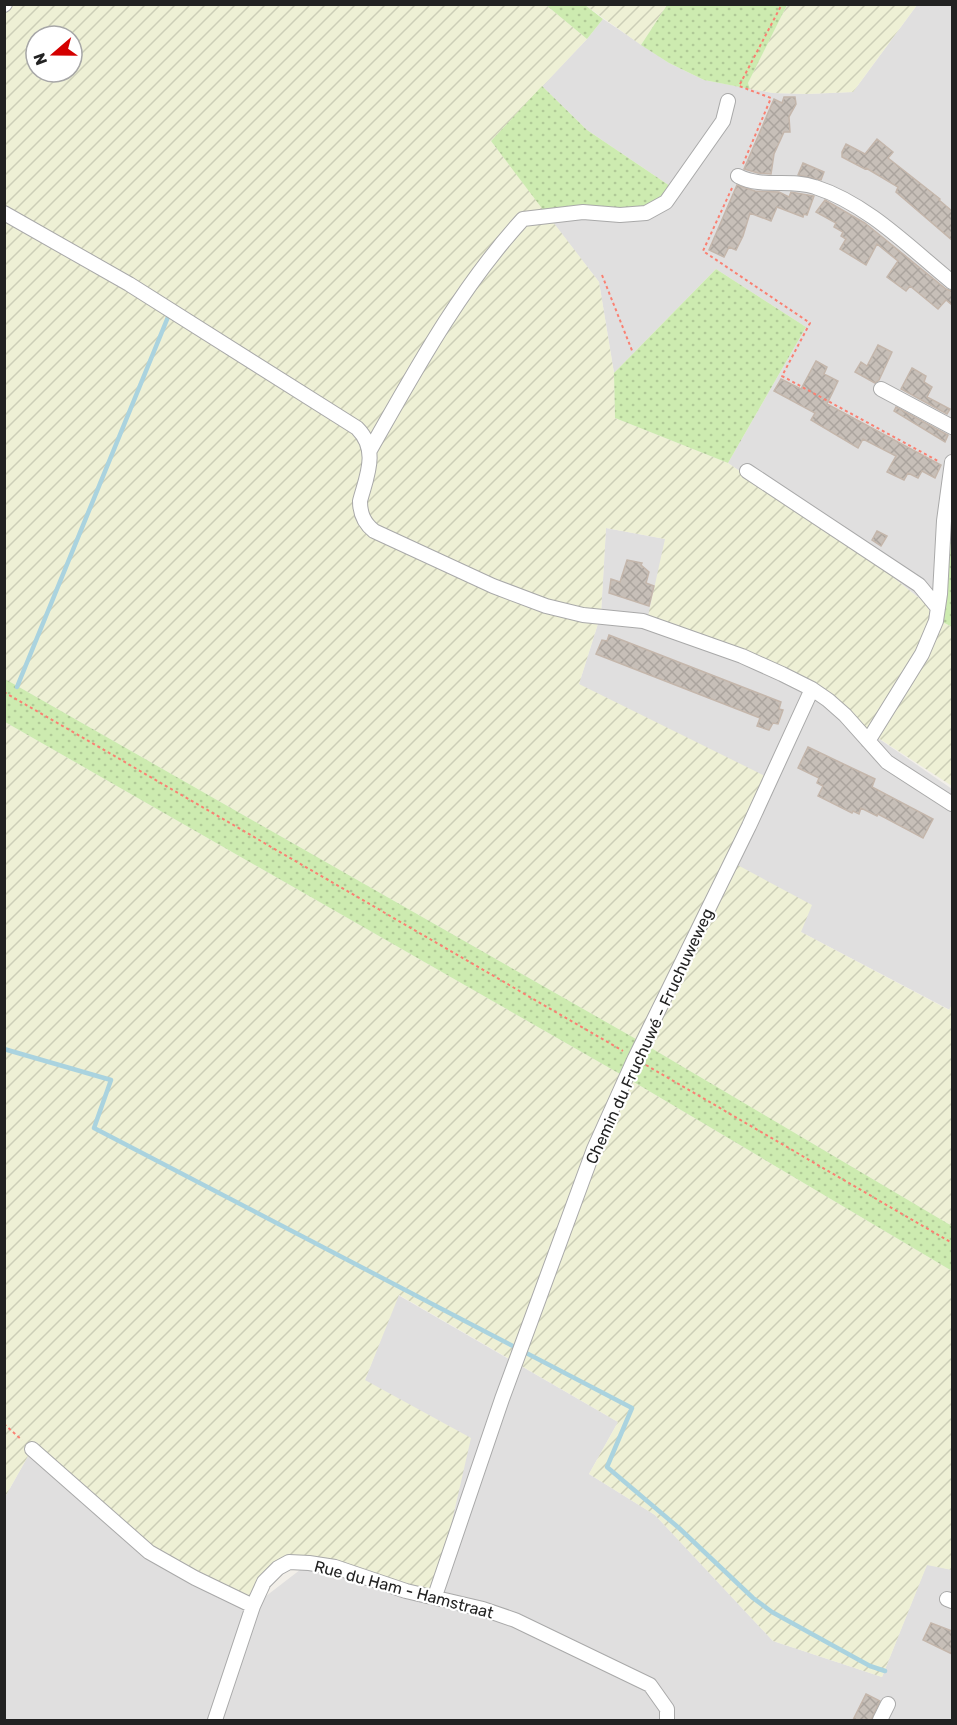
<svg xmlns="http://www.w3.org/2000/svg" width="957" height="1725" viewBox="0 0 957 1725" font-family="Rubik,sans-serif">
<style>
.residential{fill:#e0dfdf}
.farmland{fill:url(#farmland-furrows);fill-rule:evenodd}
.grass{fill:url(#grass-dots)}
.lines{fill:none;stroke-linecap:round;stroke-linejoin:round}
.stream{stroke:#aad3df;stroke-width:4.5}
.building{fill:url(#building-cross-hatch);stroke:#c4b6ab;stroke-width:1.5}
.minor-casing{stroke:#a9a9a9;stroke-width:16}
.path{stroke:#fa8072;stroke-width:2;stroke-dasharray:3 3;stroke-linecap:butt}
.minor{stroke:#fff;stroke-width:14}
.labels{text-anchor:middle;stroke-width:4.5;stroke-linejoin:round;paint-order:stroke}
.street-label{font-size:16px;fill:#222;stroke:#fff}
</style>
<defs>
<pattern id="farmland-furrows" width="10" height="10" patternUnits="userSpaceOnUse" patternTransform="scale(1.5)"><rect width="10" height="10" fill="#eef0d5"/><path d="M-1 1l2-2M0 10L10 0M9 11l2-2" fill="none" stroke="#ccceb7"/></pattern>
<pattern id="grass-dots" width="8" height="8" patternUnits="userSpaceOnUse" patternTransform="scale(1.5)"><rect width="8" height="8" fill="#cdebb0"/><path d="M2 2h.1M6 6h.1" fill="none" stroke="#b0c997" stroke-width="1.8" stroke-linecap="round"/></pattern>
<pattern id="building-cross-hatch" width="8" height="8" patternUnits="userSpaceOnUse" patternTransform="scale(1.5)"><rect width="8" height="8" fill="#c7bfb8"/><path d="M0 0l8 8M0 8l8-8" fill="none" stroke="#aba49e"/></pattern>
</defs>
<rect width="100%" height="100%" fill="#f2efe9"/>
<path class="residential" d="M917 5H952V506L936 621 924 602 889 574 728 463 806 327 716 269 614 373 599 282 547 215 676 190 587 130 542 86 587 39 603 19 669 63 704 80 773 93 807 94 853 92Z
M606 528 665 539 742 649 820 687 872 734 952 789V1004L950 1010 801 932 732 862 579 684 601 614Z
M398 1295 618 1422 589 1474 655 1515 773 1641 882 1677 927 1564 952 1570V1720H5V1497L32 1449 253 1606 309 1563 365 1380Z"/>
<path class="farmland" d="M5 5H546L587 39 491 141 599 282 614 373 615 418 728 463 889 574 924 602 936 621H941L952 627V786L872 734 820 687 742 649 648 616 665 539 606 528 601 614 579 684 771 779 732 862 812 905 801 932 949 1010 952 1004V1226L636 1039 5 679ZM36 36H72V72H36Z
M585 5H667L641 45Z
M787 5H917L853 92 807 94 773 93 750 89 748 83Z
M5 722 627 1078 952 1271V1570L927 1565 882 1677 773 1641 655 1515 589 1474 618 1422 399 1295 365 1380 471 1438 435 1596 290 1562 253 1606 177 1568 32 1449 5 1497Z"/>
<path class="grass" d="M546 5H585L603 19 587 39Z
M667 5V4L787 5 748 83 750 89 704 80 669 63 641 45Z
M542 86 587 130 676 190 646 213 547 215 491 141Z
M716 269 806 327 728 463 615 418 614 373Z
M950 505 952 507V627L941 621Z
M5 679 636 1039 952 1226V1271L627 1078 5 722Z"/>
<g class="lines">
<path class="stream" d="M17 687 168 317
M4 1049 111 1080 94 1128 632 1408 607 1467 679 1528 753 1598 772 1612 870 1666 885 1671"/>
</g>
<path class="building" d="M784 97H795L796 104 789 117 790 132H784L774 154 771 174 758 173 744 169 774 99 782 103Z
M877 139 893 152 888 158 940 199 939 200 952 211V240L896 192 898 187 866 168 865 169 842 157V152L846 144 865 154Z
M803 163 824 172 821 180 798 175Z
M737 185 755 191 779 192 789 197 791 192 814 196 807 215 804 214 803 217 777 207 771 221 750 213 743 236 736 250 729 247 724 257 709 250Z
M825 200 865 223 946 289 952 291V305L946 300 938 309 910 286 906 291 887 277 898 261 877 244 866 265 840 249 846 239 841 236 843 232 834 227 836 223 816 212Z
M878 345 892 352 879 380 875 383 855 372 861 362 867 366Z
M816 361 827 367 824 374 838 381 827 404 941 465 935 478 922 471 918 478 908 473 904 480 887 472 896 456 863 439 858 448 811 420 815 413 774 391 781 379 801 389Z
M912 368 926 376 924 382 932 387 927 397 950 409 947 414 901 389Z
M896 407 948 435 945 442 894 411Z
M877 531 887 536 881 546 872 540Z
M627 560 642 563 641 565 649 572 646 583 654 586 649 606 609 593 611 579 620 582Z
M609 635 781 702 779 709 783 710 778 724 773 723 769 730 757 726 760 718 596 654 602 640 607 641Z
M808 747 875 779 872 787 933 819 923 838 878 814 877 816 861 808 859 814 853 811 852 813 818 796 823 786 817 783 819 778 798 768Z
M931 1623 952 1631V1654L923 1640Z
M866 1694 880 1701 871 1720H853Z"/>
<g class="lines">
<g class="minor-casing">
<path id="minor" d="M4 5 5 4
M738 176C763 189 789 178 815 187 868 204 910 248 952 282
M4 213 129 284 357 428C379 450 367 475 360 501 360 514 364 523 374 531L493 586 546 606 583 615 643 621 742 656 782 674 812 689 828 700 845 715 887 762 952 804
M881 389 952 427
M370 450C416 369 460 288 523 219L583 212 620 215 646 213 666 202 723 121 728 101
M747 471 919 585 938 608
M868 741 922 654 936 621 940 594 944 521 952 462
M32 1449 149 1552 195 1578 253 1606
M435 1596 502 1399 594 1149 635 1058 749 826 812 689
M947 1599 952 1601
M215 1720 253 1606 264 1582 278 1568 289 1562 309 1563 335 1567 406 1591 483 1609 515 1620 650 1685 667 1709V1720
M880 1720 888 1704"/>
</g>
<path class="path" d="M743 164 771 98 739 86 782 4
M732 188 703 251 810 323 782 376 938 461
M602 275 633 353
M4 692 623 1051
M646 1065 952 1243
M4 1424 22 1440"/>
<use href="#minor" class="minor"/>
</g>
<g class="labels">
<g class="street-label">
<text transform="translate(649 1036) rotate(-65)" y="6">Chemin du Fruchuwé - Fruchuweweg</text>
<text transform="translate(404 1589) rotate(15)" y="6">Rue du Ham - Hamstraat</text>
</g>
</g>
<rect width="957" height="1725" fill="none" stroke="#222222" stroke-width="12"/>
<g transform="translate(54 54) rotate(250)"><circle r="28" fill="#ffffff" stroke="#a7a7a7" stroke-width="1.5"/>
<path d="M0-4.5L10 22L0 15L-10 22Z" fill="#d40000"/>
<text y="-9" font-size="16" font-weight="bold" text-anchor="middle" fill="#222222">N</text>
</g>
</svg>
